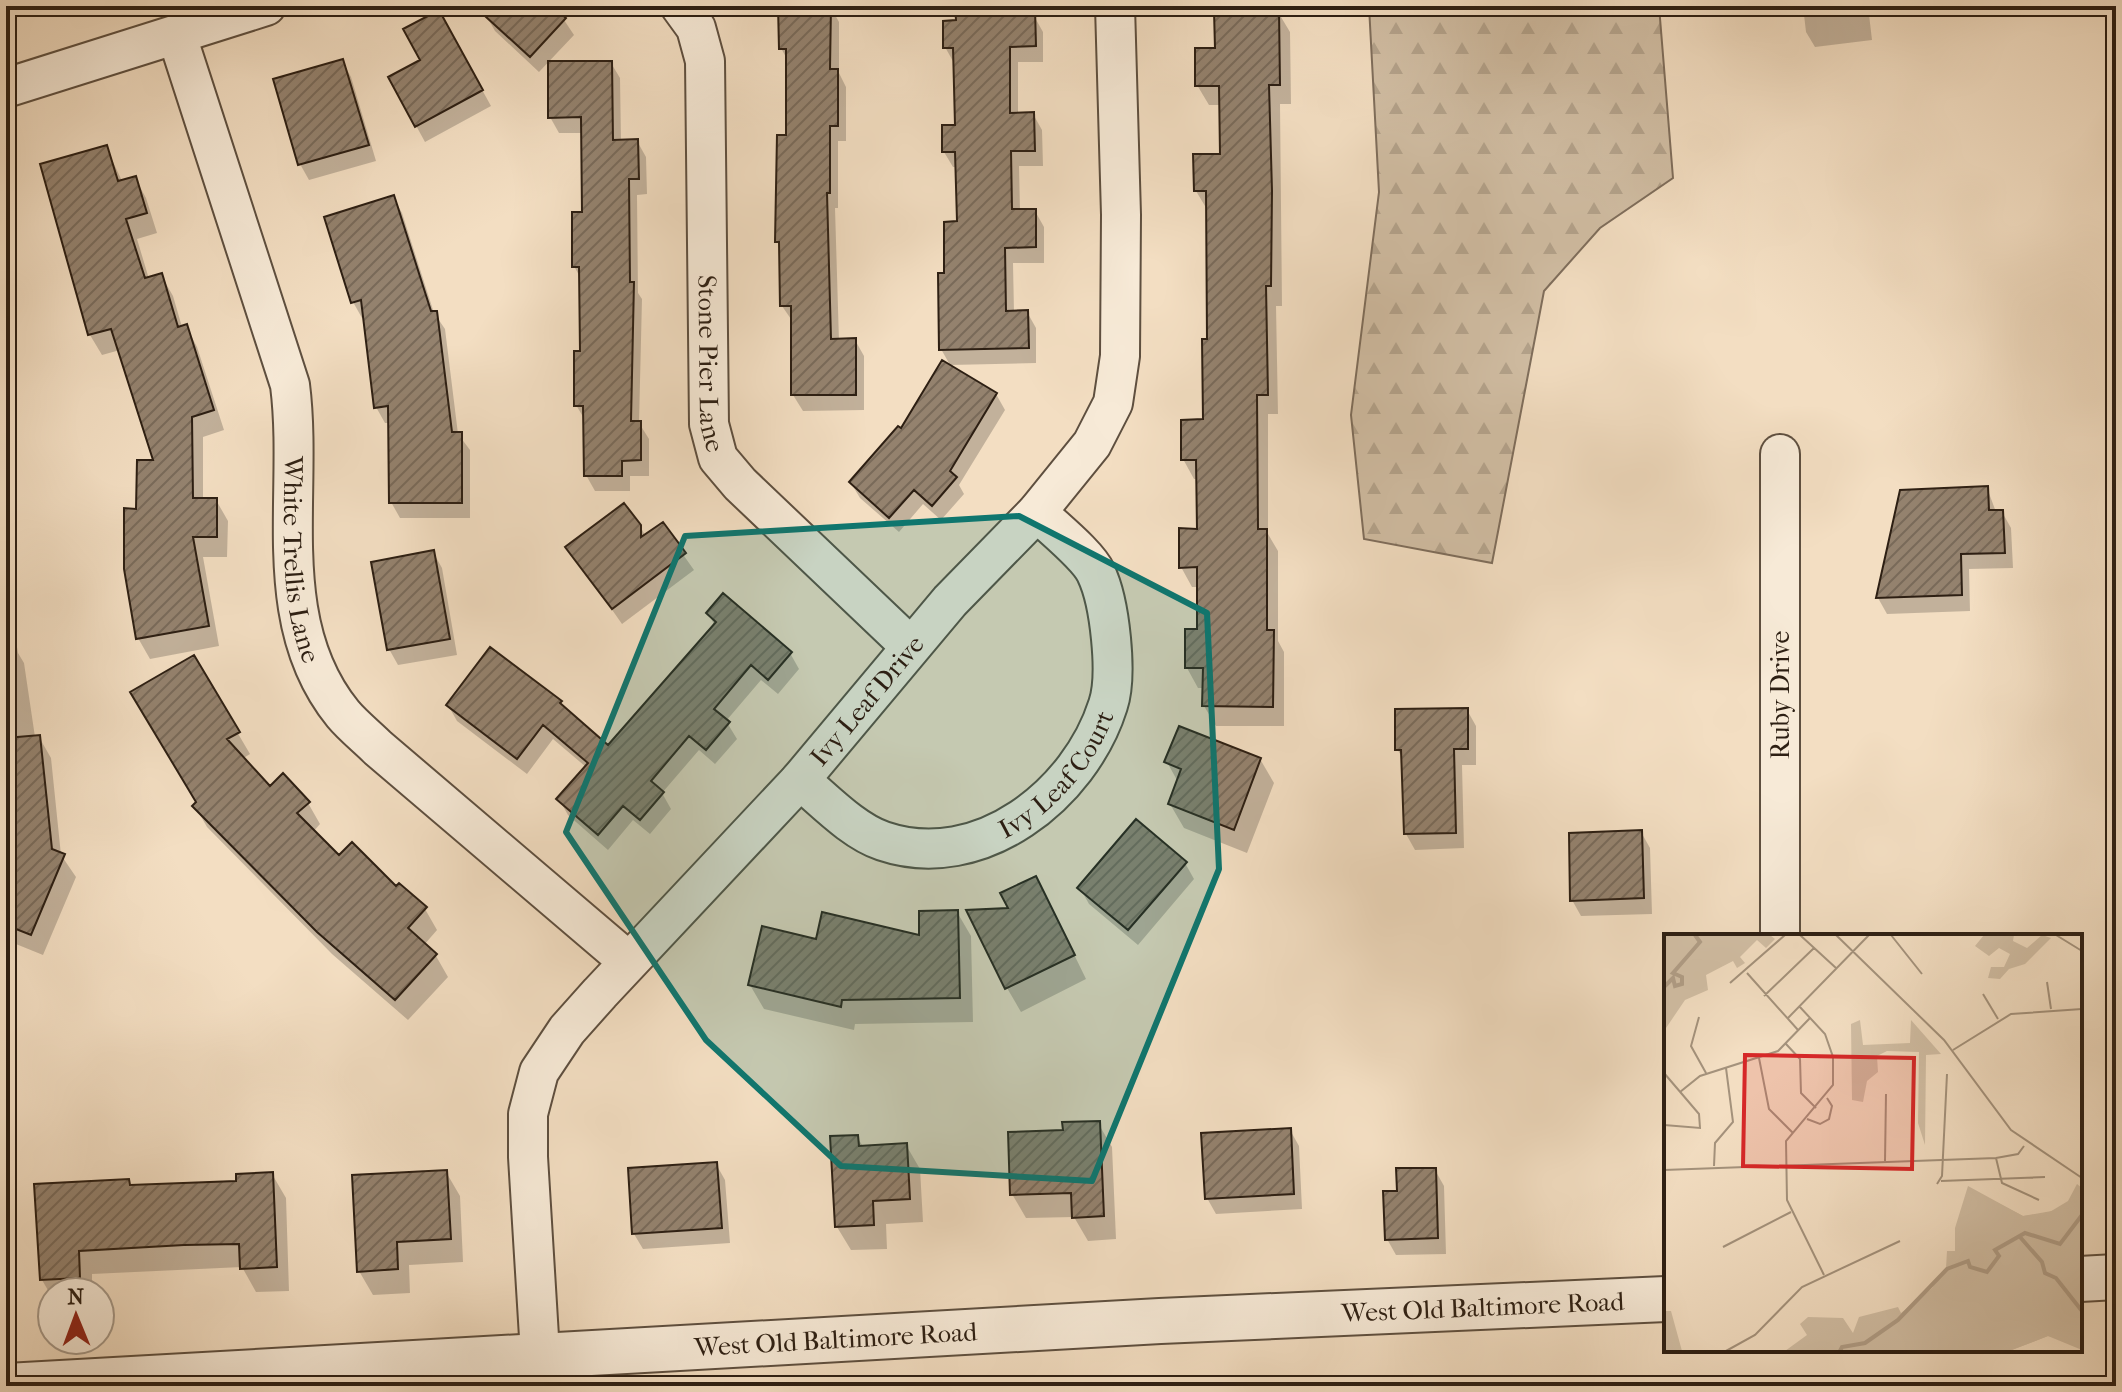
<svg xmlns="http://www.w3.org/2000/svg" width="2122" height="1392" viewBox="0 0 2122 1392" font-family="'IM FELL French Canon',serif">
<style>
.forest{fill:url(#forest-firs);stroke:#7f6e5c;stroke-width:2}
.shadow{fill:#0003}
.building{fill:url(#building-hatch);stroke:#2d1f13;stroke-width:2}
.lines{fill:none;stroke-linecap:round;stroke-linejoin:round}
.minor-casing{stroke:#5e4f3f;stroke-width:42}
.tertiary-casing{stroke:#5e4f3f;stroke-width:48}
.minor{stroke:#f7ead7;stroke-width:38}
.tertiary{stroke:#f7ead7;stroke-width:44}
.marked{fill:#0f766e;fill-opacity:0.2;stroke:#0f766e;stroke-width:6;stroke-linejoin:round}
.labels{text-anchor:middle;stroke-width:6;stroke-linejoin:round;paint-order:stroke}
.street-label{font-size:26px;fill:#2d1f13;stroke:#f7ead7}
.inset-river{fill:none;stroke:#b09d86;stroke-width:4}
.inset-road{fill:none;stroke:#a4927c;stroke-width:2}
.view{fill:#d62828;fill-opacity:0.15;stroke:#d62828;stroke-width:4}
.inset-edge{fill:none;stroke:#2d1f13;stroke-width:4}
</style>
<defs>
<pattern id="forest-firs" width="22" height="20" patternUnits="userSpaceOnUse" patternTransform="scale(2)"><rect width="22" height="20" fill="#d1bea4"/><path d="M5 1l3.5 6h-7zM16 11l3.5 6h-7z" fill="#b4a38c"/></pattern>
<pattern id="building-hatch" width="6" height="6" patternUnits="userSpaceOnUse" patternTransform="scale(2)"><rect width="6" height="6" fill="#94826e"/><path d="M-1 1l2-2M0 6l6-6M5 7l2-2" fill="none" stroke="#796a59"/></pattern>
</defs>
<rect width="100%" height="100%" fill="#f3dec2"/>
<filter id="stains"><feTurbulence type="fractalNoise" baseFrequency=".0025" numOctaves="4"/><feColorMatrix values="0 0 0 0 .2 0 0 0 0 .09 0 0 0 0 .02 0 0 0 .5 -.17"/></filter>
<radialGradient id="worn" r=".72"><stop offset=".6" stop-color="#630" stop-opacity="0"/><stop offset="1" stop-color="#630" stop-opacity=".3"/></radialGradient>
<path class="forest" d="M1369 6H1659L1673 178 1600 228 1544 291 1492 563 1364 539 1351 415 1379 192Z"/>
<path class="shadow" d="M6 6H19L21 12 6 16Z
M495 6H549L564 20 574 35 539 72 495 31 486 15Z
M830 6 839 22V73L846 87V141H838V208H835L839 341 855 340 864 356V410L803 411 793 395V322L782 306 781 249 777 241 788 137V61L781 48Z
M957 6H1019V10L1034 16 1043 32V62H1018V114H1033L1042 130 1043 166H1019L1020 211H1035L1044 227V263H1013L1014 313 1027 312 1036 328V363L950 365 941 349 946 275 959 223 957 167H953L944 152 957 127 954 63 945 47 958 22Z
M1803 6H1868L1872 40 1815 47 1806 32Z
M439 12 491 106 425 142 390 78 423 61Z
M1278 12 1290 32 1291 104H1280L1282 306H1276L1278 414H1268V534L1278 551V641L1284 652V726H1216L1204 706 1205 688H1198L1187 668 1198 631 1199 587H1192L1181 567 1199 531 1198 479H1194L1183 459 1205 421 1209 341 1208 211 1196 191 1223 156 1222 105H1209L1197 85 1217 50Z
M342 61 351 77 376 161 309 180 300 164Z
M611 63 620 78 621 142 637 141 646 157 647 194 637 195 638 293 642 299 639 423 649 439V476H630V491H595L586 475 585 420 576 405 582 353 581 279 574 266 584 214 583 133H559L550 117Z
M106 147 122 181 135 178 146 198 157 233 137 239 149 279 161 275 173 296 182 327 186 326 197 347 224 430 203 437V500H216L228 521 227 557H203L219 646 150 659 138 638V511L156 462 120 350 102 355 90 335 42 166Z
M393 197 402 213 434 313 445 329 458 434 470 450V518H400L391 502 390 423H385L376 407 365 317 362 318 353 302Z
M996 394 1005 410 959 485 964 494 941 520 923 504 899 532 860 498 851 483 901 431Z
M1987 488 1996 512H2002L2011 528 2013 568 1969 569 1970 611 1887 614 1878 598 1902 492Z
M662 525 694 570 622 624 568 547 640 526 646 537Z
M433 552 442 568 457 655 398 665 389 649Z
M6 584 18 653 24 663 35 737H39L51 758 61 855 76 877 43 955 6 940Z
M708 613 790 653 799 669 778 694 761 680 726 721 737 739 715 764 699 750 662 793 671 809 650 834 633 820 608 850 568 815 559 799 586 767 553 739 527 774 457 721 448 705 560 702 565 710 609 748 715 626Z
M193 657 250 754 242 759 270 788 308 803 320 824 313 832 339 858 396 889 425 909 437 930 424 945 436 956 448 977 408 1020 332 954 207 827 195 806 198 802Z
M1467 710 1476 726V765H1462L1464 848 1415 850 1406 834 1404 760 1397 749Z
M1260 759 1274 783 1247 853 1184 828 1170 804 1178 782 1167 762Z
M1641 832 1650 848 1652 914 1581 916 1572 900Z
M1185 863 1194 879 1138 945 1089 904 1080 888Z
M1049 903 1086 979 1021 1012 1007 988 1011 910Z
M957 912 971 936 973 1022 855 1024 854 1030 764 1009 750 985 817 941 921 938Z
M1098 1123 1112 1147 1116 1239 1088 1241 1074 1217 1026 1218 1012 1194 1065 1132Z
M1290 1130 1299 1146 1302 1209 1216 1214 1207 1198Z
M857 1137 864 1148 906 1145 920 1169 923 1222 886 1224 887 1249 851 1250 837 1227Z
M716 1164 725 1180 730 1243 643 1249 634 1234Z
M1435 1170 1444 1186 1446 1254 1396 1255 1387 1239 1399 1193Z
M446 1172 460 1196 463 1262 409 1265 410 1293 373 1295 359 1271Z
M272 1174 286 1198 289 1291 256 1292 242 1267 92 1274V1292H52V1297L42 1280 128 1181 132 1187 239 1183Z"/>
<path class="building" d="M474 6H552L566 18 530 57Z
M778 6H831L830 69H838V126H830V193H827L831 339 856 338V395H791V306H780L779 242H775L777 135H786V49H779Z
M955 6 1035 8 1036 46 1010 47V113L1034 112 1035 151H1011L1012 209H1036V247L1005 248 1006 311 1028 310 1029 348 939 350 938 273H944V222L957 221 955 152H942V125H955L953 48H943V21L956 20Z
M439 10 483 90 415 127 388 77 420 60 403 29Z
M1279 10 1280 85H1269L1272 191 1271 286H1266L1268 395H1257L1258 529H1267V630H1274L1273 707 1202 706 1203 668H1185V629H1197V567L1179 568V528L1197 529 1196 460H1181V420L1203 419 1202 339H1207L1206 191H1194L1193 154H1220L1219 86H1195V48H1215L1214 11Z
M343 59 369 145 298 165 273 79Z
M548 61H612L613 140 638 139 639 179H629L630 282H634L631 421H641V460L622 461V476H584L583 406H574V351H580L579 267H572V212H582L581 117 548 118Z
M107 145 118 181 136 176 147 213 126 219 145 278 162 273 178 327 187 324 214 410 192 417 193 498H217V537H193L209 626 136 639 124 569V508L136 509 137 460H153L111 329 88 335 40 164Z
M394 195 431 311H437L452 432H462V503H389L388 406 374 408 361 300 351 303 324 217Z
M942 360 997 393 950 471 957 477 932 506 914 490 889 518 849 482 898 426 901 428Z
M1988 486 1989 510H2003L2005 553 1961 554 1962 595 1876 598 1900 490Z
M624 503 641 525V537L663 522 686 553 612 609 565 547Z
M434 550 450 639 387 650 371 562Z
M723 593 792 652 768 680 751 665 714 709 730 722 706 750 689 736 651 781 664 792 640 820 623 806 598 835 556 799 588 763 543 725 517 759 446 705 490 647 562 701 560 703 608 745 716 622 706 613Z
M194 655 240 732 227 739 270 786 283 773 310 802 297 813 339 855 352 842 396 886 399 883 427 907 408 928 437 954 395 1000 317 932 192 806 196 802 130 692Z
M1468 708V749H1454L1456 833 1404 834 1401 750H1395V709Z
M1179 726 1261 758 1234 830 1168 804 1181 769 1164 762Z
M40 735 52 849 65 854 31 935 6 925V738Z
M1136 819 1187 862 1128 930 1077 888Z
M1642 830 1644 898 1570 901 1569 833Z
M1036 876 1075 955 1005 989 966 910 1008 908 1000 893Z
M958 910 960 998 842 1000 841 1007 748 985 762 926 816 939 822 912 919 935V911Z
M1100 1121 1104 1216 1072 1218 1071 1193 1010 1195 1008 1132 1063 1130 1062 1122Z
M1291 1128 1294 1194 1205 1199 1201 1133Z
M858 1135 859 1146 907 1143 910 1199 873 1201 874 1225 835 1227 830 1136Z
M717 1162 722 1228 632 1234 628 1168Z
M1396 1168H1436L1438 1238 1385 1240 1383 1191H1397Z
M447 1170 451 1239 397 1242 398 1269 357 1272 352 1175Z
M273 1172 277 1267 240 1269 239 1244 184 1245 79 1251 80 1278 40 1280 34 1184 129 1179 130 1185 236 1181V1174Z"/>
<g class="lines">
<g class="minor-casing">
<g id="minor">
<path id="s1" d="M680 6 696 28 705 61 709 424 718 458 740 484 910 646"/>
<path id="s2" d="M177 36 290 385C304 494 267 621 343 714 353 726 367 737 378 748L628 961"/>
<path d="M6 88 266 6"/>
<path d="M1780 454V936"/>
<path id="s3" d="M800 780C824 800 853 831 883 841 980 874 1080 794 1108 705 1118 675 1110 602 1096 573 1088 555 1052 527 1037 512"/>
<path id="s4" d="M542 1386 528 1157V1114L539 1072 567 1030 600 993 800 780 950 601 1037 512 1092 444 1113 403 1120 356 1121 215 1115 6"/>
</g>
</g>
<g class="tertiary-casing">
<g id="tertiary">
<path d="M2080 1279 2116 1277"/>
<path id="s5" d="M7 1386 1160 1321 1666 1299"/>
</g>
</g>
<use href="#minor" class="minor"/>
<use href="#tertiary" class="tertiary"/>
</g>
<path class="marked" d="M1019 516 1207 613 1219 869 1092 1181 841 1166 706 1040 566 832 685 536Z"/>
<g class="labels">
<g class="street-label">
<text dy="9" stroke="none"><textPath href="#s1" startOffset="364">Stone Pier Lane</textPath></text>
<text dy="9" stroke="none"><textPath href="#s2" startOffset="542">White Trellis Lane</textPath></text>
<text transform="translate(1780 695) rotate(-90)" y="9">Ruby Drive</text>
<text dy="9" stroke="none"><textPath href="#s4" startOffset="812">Ivy Leaf Drive</textPath></text>
<text dy="9" stroke="none"><textPath href="#s3" startOffset="306">Ivy Leaf Court</textPath></text>
<text dy="9" stroke="none"><textPath href="#s5" startOffset="1478">West Old Baltimore Road</textPath></text>
<text dy="9" stroke="none"><textPath href="#s5" startOffset="830">West Old Baltimore Road</textPath></text>
</g>
</g>
<g transform="translate(1664 934)">
<rect width="418" height="418" fill="#f3dec2"/>
<path d="M320 1H350L349 7 363 14 378 1 387 4 361 30 345 35 336 45 324 44 327 33H340L346 20 335 14 325 22 311 12ZM196 86 199 111 246 109 247 86 277 120 262 121 261 211 254 189 255 118 223 117 213 122 214 138 203 147 199 168 188 166 187 90ZM413 250 418 254V416L384 402 345 417H121L143 401 136 390 144 383 179 384 189 399 195 383 234 373 237 379 268 354 282 334 283 317H291V294L304 252 359 282 384 279 404 267ZM0 377H7L18 417H0Z" fill="#d1bea4"/>
<path d="M0 1H106L111 5 102 14 93 6 76 23 81 29 73 34 69 27 42 41 44 56 21 66 0 97ZM309 256 359 282 410 273 418 259V393L411 391 401 406 384 402 345 417H172L198 405H281Z" fill="#d1bea4"/>
<path class="inset-river" d="M0 53 9 44 11 52 18 50V43L9 39 36 8 31 1M356 303 378 328 381 339 392 344 418 377M176 417 178 413 201 409 234 386 283 335 304 327 306 333 323 338 335 322 331 316 361 299 396 310 418 281"/>
<path class="inset-road" d="M136 1 172 34M172 1 280 106 347 196 418 244M227 1 258 40M392 1 418 17M83 39 134 96M383 48 387 75M66 49 121 1M319 60 334 85M100 62 150 14M135 72 161 100 169 123V151L122 207 123 266 160 341M35 83 27 112 42 139M123 85 205 1M122 110 136 125 137 159 152 174M289 116 347 80 418 75M95 124 105 175 129 199M0 139 35 180 36 194 0 191M16 158 36 142 114 117 146 84M143 185 156 190 165 185 168 172 163 164M332 224 338 249 375 266M221 227 222 160M50 232 51 209 69 188 62 134M0 236 332 224 354 220 360 212M277 247 381 243M273 250 278 242 283 140M59 313 127 278M62 417 91 401 138 353 236 307"/>
<path class="view" d="M81 121 250 124 248 235 79 232Z"/>
<rect width="418" height="418" class="inset-edge"/>
</g>
<rect width="2122" height="1392" fill="none" stroke="#f3dec2" stroke-width="32"/>
<rect x="8" y="8" width="2106" height="1376" fill="none" stroke="#2d1f13" stroke-width="4"/>
<rect x="16" y="16" width="2090" height="1360" fill="none" stroke="#2d1f13" stroke-width="2"/>
<g transform="translate(76 1316) rotate(359)"><circle r="38" fill="#f7ead7" stroke="#a69989" stroke-width="2"/>
<path d="M0-6L14 30L0 20L-14 30Z" fill="#8f2418"/>
<text y="-12" font-size="22" font-weight="bold" text-anchor="middle" fill="#2d1f13">N</text>
</g>
<rect width="100%" height="100%" filter="url(#stains)"/>
<rect width="100%" height="100%" fill="url(#worn)"/>
</svg>
